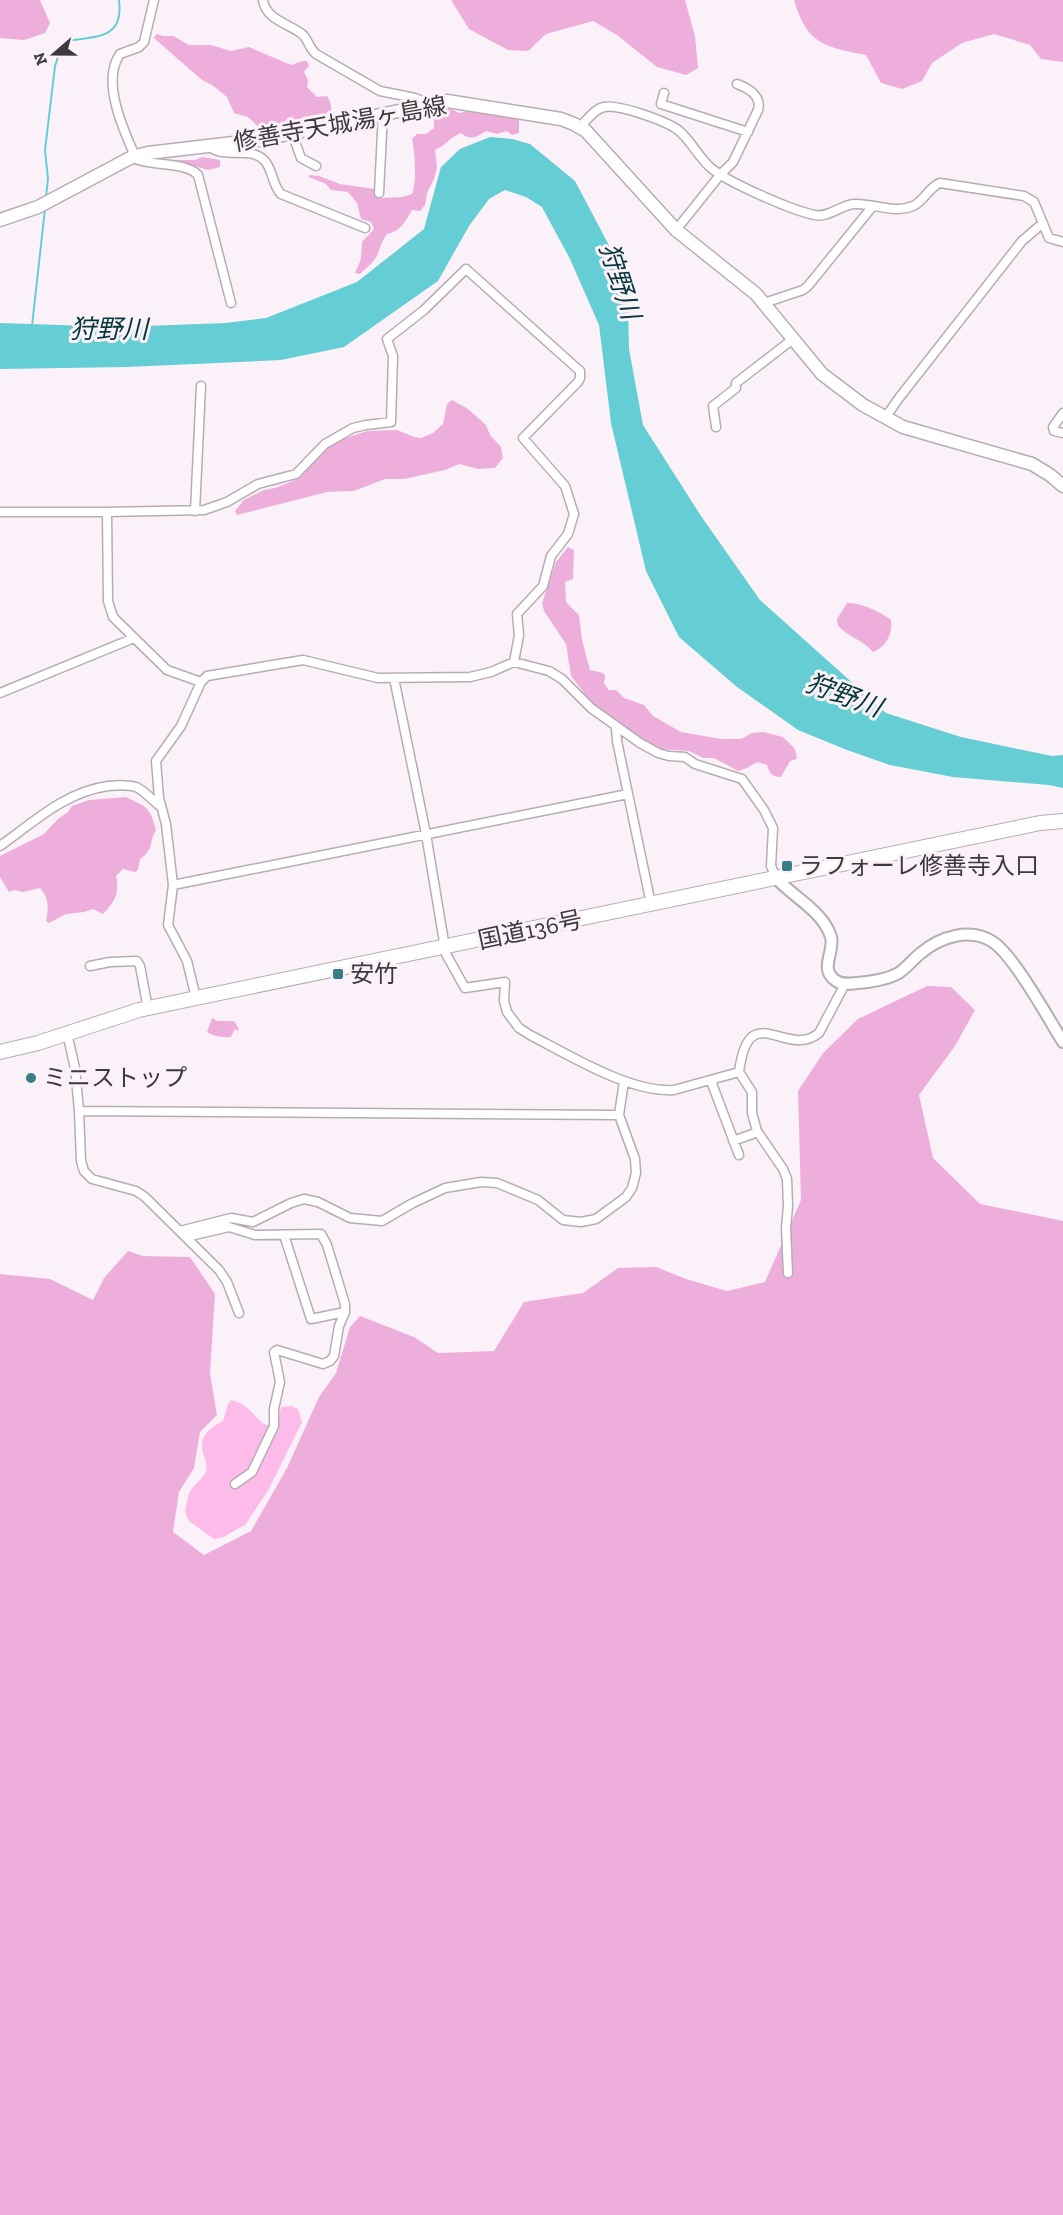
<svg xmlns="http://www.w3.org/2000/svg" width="1063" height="2215" viewBox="0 0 1063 2215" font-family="'Zilla Slab','Noto Sans JP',serif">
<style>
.green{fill:#fdbbea}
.forest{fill:#eeaedc}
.water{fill:#65cdd4}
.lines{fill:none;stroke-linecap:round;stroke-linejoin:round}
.stream{stroke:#65cdd4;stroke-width:2}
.minor-casing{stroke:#b6adb3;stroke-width:11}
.tertiary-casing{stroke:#b6adb3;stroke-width:14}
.secondary-casing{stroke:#b6adb3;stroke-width:15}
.trunk-casing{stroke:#b6adb3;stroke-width:16}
.minor{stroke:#fff;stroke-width:8}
.tertiary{stroke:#fff;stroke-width:10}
.secondary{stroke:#fff;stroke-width:12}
.trunk{stroke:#fff;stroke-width:14}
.poi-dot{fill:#377f85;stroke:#fbf1f8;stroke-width:2}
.labels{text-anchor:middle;stroke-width:6;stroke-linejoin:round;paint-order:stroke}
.street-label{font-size:24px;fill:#3d393c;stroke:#fbf1f8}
.poi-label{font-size:24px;fill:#3d393c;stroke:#fbf1f8;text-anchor:start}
.water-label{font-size:26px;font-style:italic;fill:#05383c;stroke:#fbf1f8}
</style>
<rect width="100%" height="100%" fill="#fbf1f8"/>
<path class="green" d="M231 1400C257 1406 254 1428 277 1426L281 1407 291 1406 298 1409 302 1422 269 1489 245 1525 223 1537 214 1539 189 1521 185 1512C186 1506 187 1499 189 1494 192 1485 203 1480 206 1471 208 1463 203 1456 202 1448 200 1435 213 1426 223 1421L228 1404Z"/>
<path class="forest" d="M0 0H40L50 23 45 33 24 40 0 38Z
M451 0H685L695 36 698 68 686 75 657 67 617 35 593 21 546 34 528 51 508 50 469 29Z
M794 0H1063V62L1041 59 1030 45 994 34 962 43 932 63 922 81 902 89 881 83 866 55C824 47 807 44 794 0Z
M157 34 163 36H173L189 45H211L231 51 249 47 291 65 303 61H307L309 66 304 72 308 80 307 87 317 97 327 96C332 103 333 112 327 119L313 120 294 129 265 133 248 117 234 113 227 97 212 85 202 80 155 39 154 37Z
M447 108 460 113 472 110 490 115 513 117 519 120V133L512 135 507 131 497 134 486 131C477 137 470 141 461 133 450 137 445 146 435 150L437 168 434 179 427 193 425 205 420 211 412 210C405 222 401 231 387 234 382 241 381 246 378 253 375 262 366 268 360 274L355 273 361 259 362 242 374 229 371 222 361 219 357 203 348 192 331 190 326 184 309 177V175L319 176 340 184 374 189 380 198 403 197 412 194C417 181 415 153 412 139L417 134H426L434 128V121L429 114Z
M202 157 220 160V167L208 170 174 160H195Z
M452 400 468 409 486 425 490 435 501 447 503 458 495 468 478 469 459 464 445 470 404 479H385L354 491 327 492 237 515 235 511 244 500 264 490 275 488 298 479 330 445 343 439 367 431 397 430 414 437 421 438 433 433 443 424 447 404Z
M568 547 574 550 573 579 565 582 566 602 579 615 582 640 590 670 603 673 605 676 604 683 609 690H616L624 698 644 705 653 716 681 732 721 739H741L752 733 763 732 783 737 795 749 797 759 790 761 781 777C772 777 769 773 767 765L757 762 747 768 738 771 714 758H703L689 751 661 749 643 740 595 707 571 676 566 644 544 611 542 603 556 562Z
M847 603C859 602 882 612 891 620 893 634 886 647 873 652 864 641 849 637 838 626L837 619Z
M126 797C146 807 150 806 156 830 148 844 155 848 140 859L138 870 135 872 123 869 116 876C120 893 115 901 103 914L93 909 84 912 66 914 49 923 46 921C49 907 49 899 40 888L23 892 14 890 9 892 0 877V856L44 834 58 819 68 812 72 806 89 800Z
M927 986 951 987 975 1010 955 1046 919 1095 933 1158 980 1204 1063 1221V2215H0V1274L50 1279 93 1300 104 1278 128 1251 143 1256 190 1257 215 1294 210 1373 217 1415 200 1432 194 1468 179 1492 173 1532 204 1555 251 1531 287 1468 319 1397 336 1373 350 1327 360 1316 414 1337 438 1353 494 1351 524 1302 583 1293 618 1268 656 1267 686 1279 727 1291 765 1282 801 1200 798 1091 823 1053 858 1019Z
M212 1018 217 1021H234L239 1029 238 1031 235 1029 231 1037C225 1038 211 1036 207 1032Z"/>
<path class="water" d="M490 137 512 139 530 144 575 181 612 251 628 303 629 349 643 425 701 516 760 600 886 713 961 737 1052 756 1063 755V788L1049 785 953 777 890 765 847 750 798 730 737 687 679 637 646 571 611 423 599 325 570 259 542 207 526 197 505 190 489 199 469 226 438 281 344 347 281 360 127 367 0 369V323L118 327 226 323 266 318 357 282 424 229 441 167 460 149Z"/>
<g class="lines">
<path class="stream" d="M46 197 48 179 45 150 55 66 60 51 67 41C98 36 124 39 119 0
M32 326 45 209"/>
<g class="minor-casing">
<path id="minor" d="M263 0C266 20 288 23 302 34 308 39 309 48 316 54L380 91 415 98 430 104
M664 93 661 104 748 132
M580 127C587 120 594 109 604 107 619 104 666 121 678 130 691 140 698 157 711 168 727 182 793 211 815 215 828 218 841 205 854 204 874 203 893 214 913 206 924 201 929 187 940 183L1024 196 1034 202 1049 238 1063 242
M292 133 301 158 316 166
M210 147C226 159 250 146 264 160 273 169 272 185 281 194L365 228
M135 156C123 129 101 81 120 54L139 47 144 42 154 0
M133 158C151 167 185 161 198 175L231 303
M379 193 383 113
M676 230 720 175 733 162 758 110C762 96 748 88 737 84
M764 303 803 290 808 286 872 207
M1063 413 1053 427 1054 431 1063 433
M885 418 899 398 1022 241 1043 223
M716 427 713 406 736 388V383L793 339
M195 511 201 386
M0 512H107L204 510 227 502 258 484 296 474 325 444 353 428 366 425 391 422 393 356 387 339 424 310 466 269 580 371V378L578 382 523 438 565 486 574 514 568 534 551 556 543 586 517 614 519 635 514 662
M107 512 108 601 113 617 167 670 201 682
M394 678 426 834 446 954 465 988 505 982 504 1001 507 1012 519 1028 530 1035C569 1055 630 1093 674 1090L739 1072
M0 693 134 638
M616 728 617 741 651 904
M0 846C34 822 65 792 108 786 117 785 127 784 136 787 145 791 153 801 161 807
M173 885 628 794
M90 966 110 962 137 961 140 966 148 1009
M196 998 187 961 168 925 173 885 166 824 159 798 156 761 181 726 201 682 207 676 303 660 378 678 470 677 491 672 514 662 549 671 562 679 591 708 640 743 658 753 669 756 685 757 695 764 742 779 764 810 773 828 771 866 776 878
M67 1033 75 1068 79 1111 81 1161 84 1171 92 1179 136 1191 145 1197 219 1270 227 1282 239 1313
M711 1081 739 1155
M79 1111 619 1115
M733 1141 758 1132
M180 1231 231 1218 253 1222 291 1203 304 1199 318 1202 350 1218 382 1221 411 1204 445 1188 481 1182 497 1183 538 1200 563 1220 581 1222 596 1219 626 1197 632 1188 636 1173 635 1159 619 1115 624 1081
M284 1235 311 1319 345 1312
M186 1237 229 1227 255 1235 321 1234 327 1245 345 1304V1312L339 1326 334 1356 330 1361 323 1364 277 1350 274 1352 280 1382 274 1409V1426L252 1472 235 1484
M788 1273 786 1228 788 1206 787 1179 783 1169 757 1131 752 1113V1092L739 1072C749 996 786 1060 819 1033L845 984"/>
</g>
<g class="tertiary-casing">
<path id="tertiary" d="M776 878C793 897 823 911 831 937 835 951 819 969 835 980 841 985 849 984 857 983 870 982 885 980 897 974 906 969 913 959 921 953 940 937 970 927 993 942 1014 956 1048 1018 1063 1042"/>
</g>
<g class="secondary-casing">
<path id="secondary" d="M0 220 38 207 132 157 148 153 259 140 447 101 561 119 574 124 586 131 676 230 756 294 822 374 863 405 903 427 1032 464 1050 475 1063 486"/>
</g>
<g class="trunk-casing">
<path id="trunk" d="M0 1052 38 1043 139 1010 196 998 1040 823 1063 821"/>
</g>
<use href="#minor" class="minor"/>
<use href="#tertiary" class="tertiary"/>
<use href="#secondary" class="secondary"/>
<use href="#trunk" class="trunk"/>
</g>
<g class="poi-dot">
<rect x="781" y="860" width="12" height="12" rx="3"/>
<rect x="332" y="968" width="12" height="12" rx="3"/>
<circle cx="31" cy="1078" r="6"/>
</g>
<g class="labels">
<g class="street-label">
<text transform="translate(340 124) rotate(-10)" y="8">修善寺天城湯ヶ島線</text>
<text transform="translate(530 930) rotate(-12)" y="8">国道136号</text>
</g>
<g class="poi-label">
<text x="799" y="874">ラフォーレ修善寺入口</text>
<text x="350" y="982">安竹</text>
<text x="43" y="1086">ミニストップ</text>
</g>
<g class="water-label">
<text transform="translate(620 281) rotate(72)" y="9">狩野川</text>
<text x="109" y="338">狩野川</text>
<text transform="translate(844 695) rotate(20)" y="9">狩野川</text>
</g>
</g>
<g transform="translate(54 54) rotate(250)" stroke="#fbf1f8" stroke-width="4.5" paint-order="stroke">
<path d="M0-4.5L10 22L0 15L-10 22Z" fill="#3d393c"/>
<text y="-9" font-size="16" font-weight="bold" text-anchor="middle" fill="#3d393c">N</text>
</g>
</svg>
